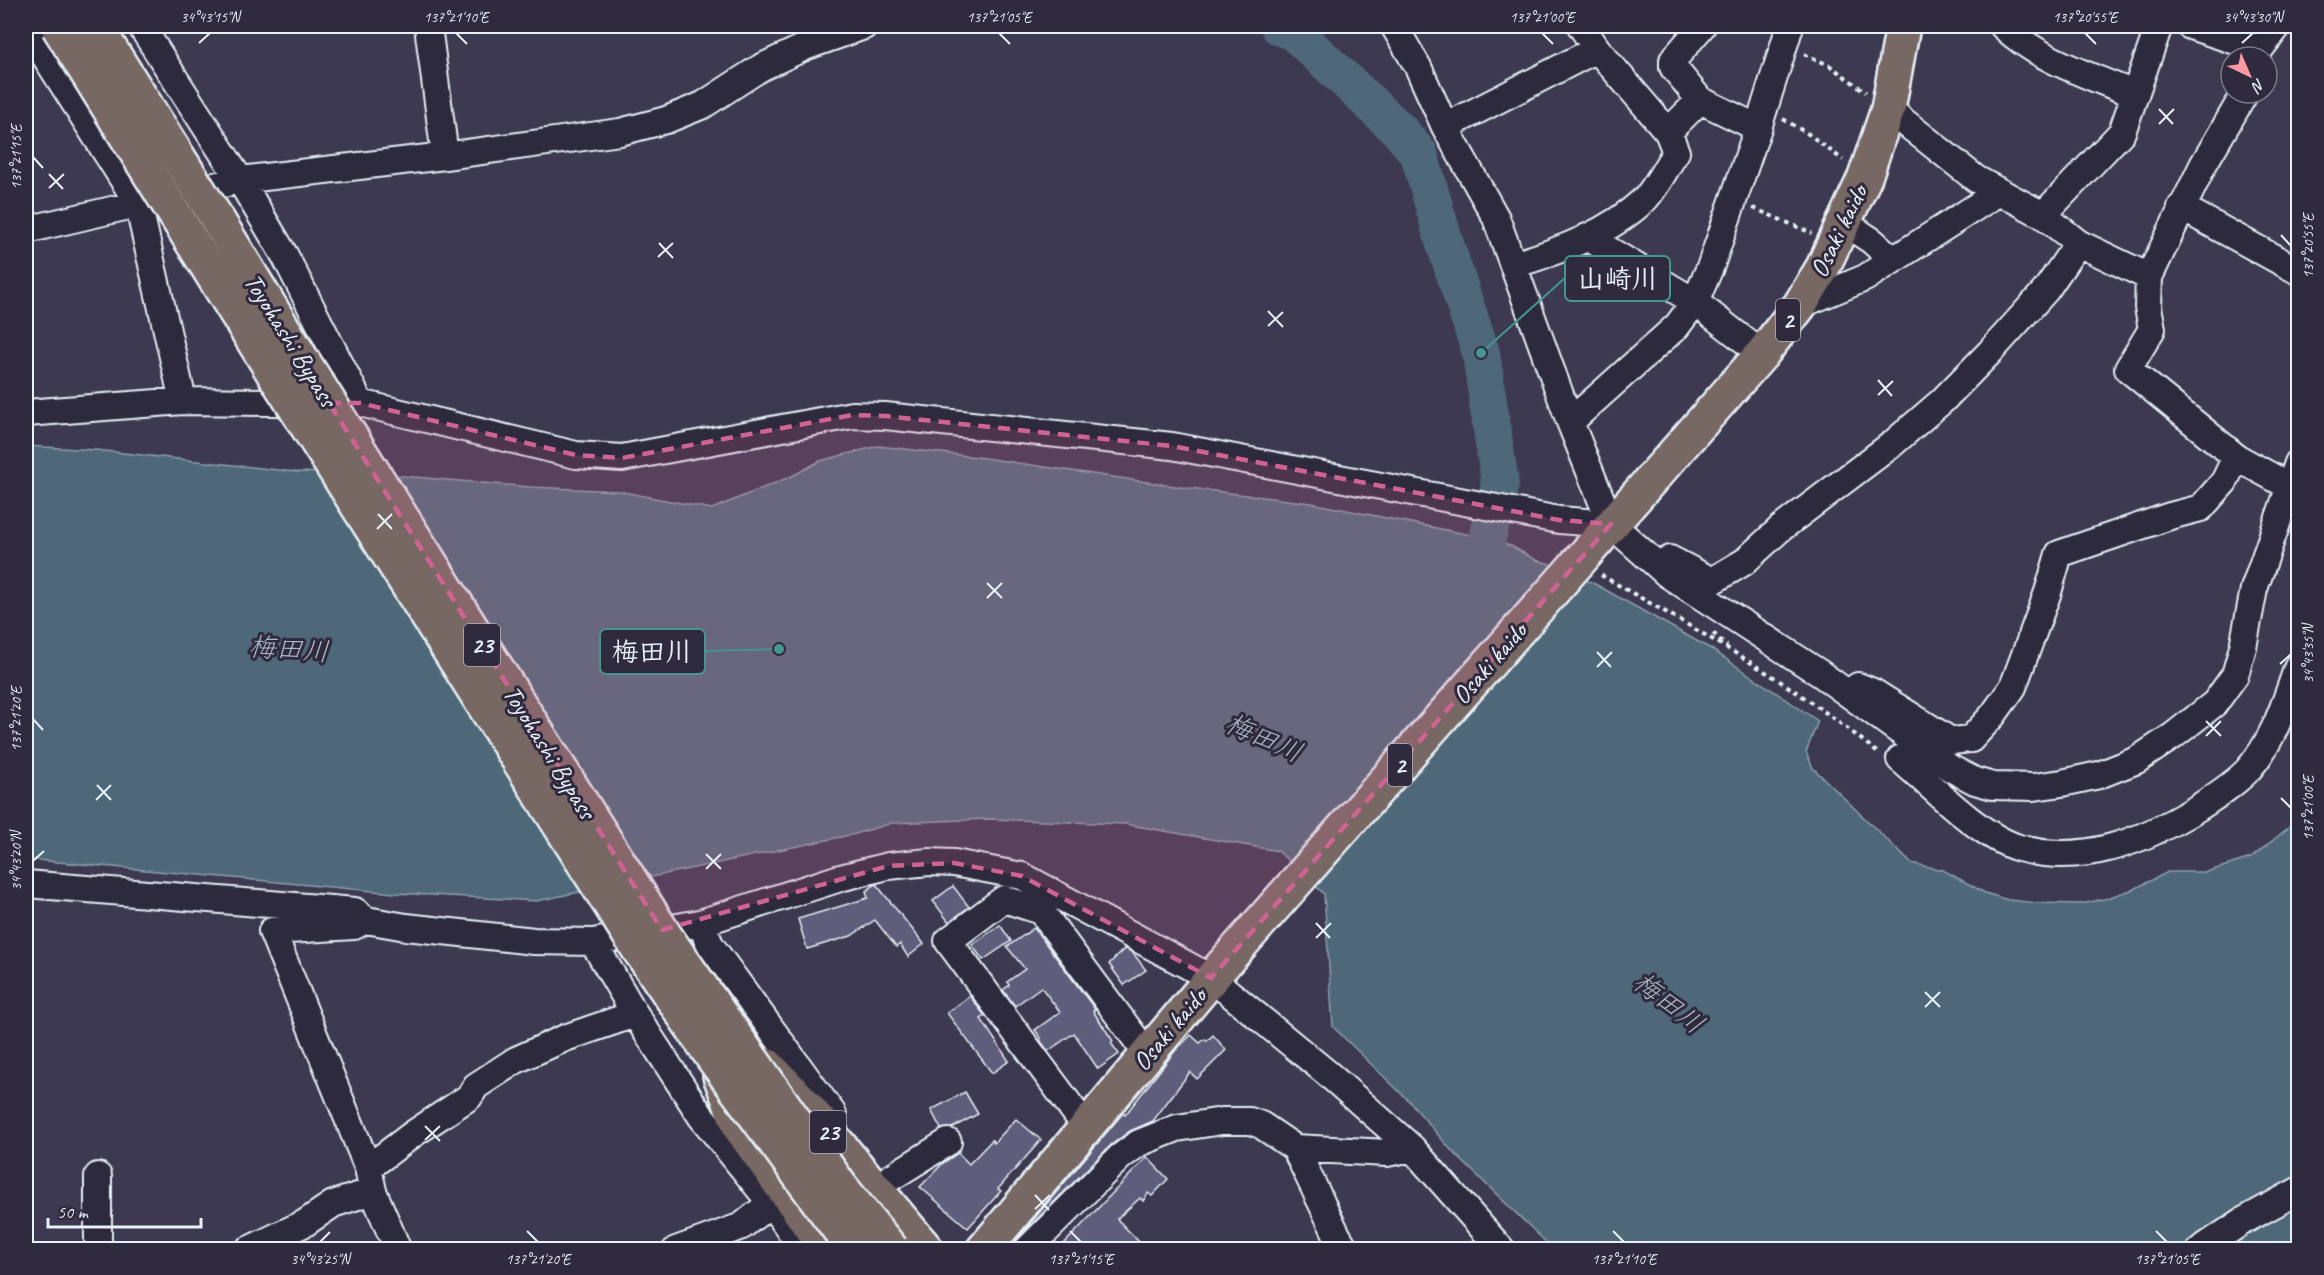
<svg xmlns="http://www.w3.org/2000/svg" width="2324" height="1275" viewBox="0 0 2324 1275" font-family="Caveat,'Klee One',sans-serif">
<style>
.water{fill:#4f6879;stroke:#8c9fac;stroke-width:1.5}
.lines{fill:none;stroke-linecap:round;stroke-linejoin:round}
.river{stroke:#4f6879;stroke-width:38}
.building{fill:#5f5d7b;stroke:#e8f1f8;stroke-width:1.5}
.minor-casing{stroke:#e8f1f8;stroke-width:30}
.major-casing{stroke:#e8f1f8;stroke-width:38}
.highway-casing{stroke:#e8f1f8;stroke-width:38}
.path{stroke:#e8f1f8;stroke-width:4;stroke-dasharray:4.5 4.5;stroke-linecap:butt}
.minor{stroke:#2f2a3d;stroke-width:26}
.major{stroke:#776864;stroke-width:33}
.highway{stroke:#776864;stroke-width:33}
.highway-bridge-casing{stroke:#e8f1f8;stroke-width:38;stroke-linecap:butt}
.highway-bridge{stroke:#776864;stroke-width:33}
.marked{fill:#cf6492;fill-opacity:0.2;stroke:#cf6492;stroke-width:4.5;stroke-dasharray:12 8;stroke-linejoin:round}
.ticks{fill:none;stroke:#e8f1f8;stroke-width:2}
.labels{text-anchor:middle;stroke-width:6;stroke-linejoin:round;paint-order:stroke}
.shield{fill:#2f2a3d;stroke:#b0b5c0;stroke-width:1.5}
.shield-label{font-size:24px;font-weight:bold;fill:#e8f1f8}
.street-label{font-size:26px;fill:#e8f1f8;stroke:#2f2a3d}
.water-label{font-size:27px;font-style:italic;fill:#abbac5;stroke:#2f2a3d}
.leader{fill:none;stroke:#459590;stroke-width:2}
.callout-dot{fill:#459590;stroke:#2f2a3d;stroke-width:2}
.callout{fill:#2f2a3d;stroke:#459590;stroke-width:2}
.callout-label{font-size:27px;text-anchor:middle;font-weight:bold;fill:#e8f1f8}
.neatline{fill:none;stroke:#e8f1f8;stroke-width:2}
.ticks-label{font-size:15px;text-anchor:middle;fill:#e8f1f8}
</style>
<rect width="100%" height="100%" fill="#3d3950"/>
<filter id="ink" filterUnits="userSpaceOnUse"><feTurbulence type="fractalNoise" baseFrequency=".0167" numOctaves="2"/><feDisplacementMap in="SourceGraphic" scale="12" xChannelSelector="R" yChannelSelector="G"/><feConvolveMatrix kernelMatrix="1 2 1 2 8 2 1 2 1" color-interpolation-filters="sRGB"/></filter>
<g filter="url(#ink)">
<path class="water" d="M26 446 96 450 296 472 379 474 530 487 618 491 712 509 792 476 820 461 878 446 977 457 1181 487 1311 503 1476 536 1511 546 1536 560 1547 563 1593 583 1711 649 1818 721 1806 752 1813 768 1911 863 1943 870 1985 893 2008 900 2038 903 2081 904 2104 899 2134 889 2168 872H2206L2251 858 2288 828 2298 809V1249H1553L1451 1150 1411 1103 1333 1027 1324 894 1278 851 1125 824 988 819 892 823 855 834 537 901 395 893 26 859Z"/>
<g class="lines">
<path class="river" d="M1279 26 1294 32 1399 130 1419 154 1444 241 1481 353 1500 484 1475 589"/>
</g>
<path class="building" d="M876 884 924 944 908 957 900 944 896 947 875 920 851 936 807 949 798 919 868 898 866 891Z
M953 886 969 907 949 922 933 901Z
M1000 925 1011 941 983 960 972 945Z
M1034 928 1095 1009 1093 1011 1113 1041 1111 1043 1119 1054 1098 1069 1074 1033 1048 1051 1040 1040 1041 1038 1035 1030 1060 1012 1041 987 1015 1006 1003 990 1009 985 1007 982 1025 969 1007 947Z
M1125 948 1133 953 1146 970 1124 985 1109 964Z
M970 996 985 1016 981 1019 1009 1061 992 1073 947 1013Z
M1191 1035 1200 1043 1205 1039 1207 1041 1213 1035 1226 1050 1197 1079 1190 1072 1153 1121 1130 1131 1111 1145 1017 1239 1123 1113 1125 1115 1175 1051Z
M965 1092 978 1114 952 1128 941 1129 931 1110Z
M1016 1119 1041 1140 998 1189 1001 1191 968 1228 920 1187 942 1164 958 1153 969 1164 992 1140 994 1143Z
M1147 1157 1168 1179 1152 1196 1148 1193 1143 1201 1140 1198 1117 1219 1147 1250H1058Z"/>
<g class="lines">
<g class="minor-casing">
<path id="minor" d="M26 26 138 203 183 401
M141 26 240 180 285 256 360 403
M428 26 445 156
M1394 26 1418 67 1445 127 1496 218 1570 422 1611 524 1667 574 1821 674 1950 768 1975 781 1993 786 2034 787 2062 783 2099 775 2137 760 2173 736 2215 703 2235 675 2243 647 2254 589 2298 463
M1702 26 1673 60V67L1700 100 1758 128
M2003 26C2039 60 2088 75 2134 94
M2190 26 2260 49
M2257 57 2260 49 2278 26
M2245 93 2203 165 2149 277 2148 307 2152 329 2128 369 2236 457 2289 486
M1888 109 1976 179 2043 215 2078 243 2149 277
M1445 127 1597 49
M1668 132 1700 100
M2181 207 2298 271
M2043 215 2122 132 2159 26
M1845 223 1872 241 1892 259
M26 230 240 180 445 156 620 132 666 120 703 105 760 68 807 46 864 26
M1587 237 1695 302 1762 354
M1513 265C1560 251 1609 233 1645 199 1657 186 1666 167 1676 152L1668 132 1597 49 1581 26
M1800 305 1865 278 1999 192
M26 413 183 401 360 403 576 455 622 458 852 415 885 416 1172 446 1559 520 1611 524
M1570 422 1677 326 1695 302 1711 265 1758 128 1790 26
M1670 559 1712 581 1744 562 1780 529 1891 445 1942 401 1990 352 2046 290 2078 243
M1858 686 1873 692 1951 741 1971 739 1993 715 2013 687 2048 592 2059 554 2170 516 2201 508 2224 482 2236 457
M1900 759C1933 787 1979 836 2019 848 2082 866 2143 841 2196 809 2213 798 2232 786 2247 771 2274 741 2285 703 2298 666
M26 884 355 911 366 920
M700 923 711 946 833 1114
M593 942 635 1014
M1086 1127 948 941 1004 899 1041 911 1147 1054
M1295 1148 1337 1235 1346 1250
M368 1168 413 1134 469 1097 476 1086 516 1060 565 1038 635 1014 701 1116 771 1203
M887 1180 948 1142
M98 1250V1176
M248 1250 305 1223 333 1204 373 1191
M398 1250 373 1191 368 1168 272 931 354 926 366 920 406 927 534 941 593 942 700 923 840 878 888 866 929 862 954 863 1022 876 1211 978 1327 1073 1412 1148 1502 1250
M676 1250 742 1226 771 1203 804 1250
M1027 1250 1120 1157 1139 1143 1177 1128 1222 1121H1250L1261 1125 1295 1148 1387 1153 1412 1148
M2200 1250 2243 1221 2298 1191"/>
</g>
<g class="major-casing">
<path id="major" d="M983 1250 1221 967 1762 354 1800 305 1823 267 1865 177 1888 109 1903 26"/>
</g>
<g class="highway-casing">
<path id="highway" d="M767 1065 804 1103 927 1250
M720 1076 740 1128 827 1250"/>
</g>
<path class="path" d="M1804 54 1829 65 1866 92
M1783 119 1810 135 1843 160
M1753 208 1812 233
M1601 575C1696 630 1795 683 1879 754
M1713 633 1727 646"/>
<use href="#minor" class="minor"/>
<use href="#major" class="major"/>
<use href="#highway" class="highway"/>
<g class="highway-bridge-casing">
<path id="highway-bridge" d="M58 26 274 374 637 947 713 1058 854 1250
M96 26 214 214 300 356 666 937 841 1187 892 1250"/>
</g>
<use href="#highway-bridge" class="highway-bridge"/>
</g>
</g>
<path class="marked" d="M329 403H360L576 455 622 458 852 415 885 416 1172 446 1559 520 1611 524 1211 978 1022 876 954 863 888 866 662 930Z"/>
<path class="ticks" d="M456 33 467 44M999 33 1010 44M1542 33 1553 44M2085 33 2096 44M199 43 210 33M2242 43 2253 33M2159 109 2173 124M2159 124 2174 109M33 157 43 168M49 174 63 189M49 188 64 174M2281 235 2291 246M659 243 673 258M658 257 673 243M1268 311 1283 327M1268 326 1283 312M1878 380 1892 396M1878 395 1893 381M378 514 392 529M377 529 392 514M987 583 1002 598M987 598 1002 583M1597 652 1611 667M2280 664 2291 654M1597 667 1612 652M33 719 43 730M2206 721 2221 736M2206 736 2221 721M97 785 111 800M2281 798 2291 808M96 800 111 785M706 854 721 869M33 861 44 851M706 869 721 854M1316 923 1330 938M1316 938 1331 923M1925 992 1940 1007M1925 1007 1940 992M425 1126 440 1141M425 1140 440 1126M1035 1195 1049 1210M1035 1209 1050 1195M527 1231 538 1242M1070 1231 1081 1242M1613 1231 1624 1242M2156 1231 2167 1242M320 1242 330 1232"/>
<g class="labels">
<g class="shield">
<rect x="1776" y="299" width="24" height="42" rx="4.5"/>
<rect x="464" y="624" width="36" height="42" rx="4.5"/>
<rect x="1388" y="744" width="24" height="42" rx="4.5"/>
<rect x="810" y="1111" width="36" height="42" rx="4.5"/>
</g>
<g class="shield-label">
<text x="1788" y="328">2</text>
<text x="482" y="653">23</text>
<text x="1400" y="773">2</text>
<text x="828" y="1140">23</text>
</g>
<g class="street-label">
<text transform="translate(1838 231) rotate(-64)" y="9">Osaki kaido</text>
<text transform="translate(291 340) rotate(58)" y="9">Toyohashi Bypass</text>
<text transform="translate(1489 663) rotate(-49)" y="9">Osaki kaido</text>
<text transform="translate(550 752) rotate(58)" y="9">Toyohashi Bypass</text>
<text transform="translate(1169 1029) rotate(-50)" y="9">Osaki kaido</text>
</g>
<g class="water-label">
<text transform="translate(289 649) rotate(4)" y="9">梅田川</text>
<text transform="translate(1264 738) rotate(24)" y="9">梅田川</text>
<text transform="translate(1669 1003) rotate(38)" y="9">梅田川</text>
</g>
</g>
<path class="leader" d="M1481 353L1565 278M779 649L705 651"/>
<g class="callout-dot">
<circle cx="1481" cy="353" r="6"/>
<circle cx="779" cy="649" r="6"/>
</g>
<g class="callout">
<rect x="1565" y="256" width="105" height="45" rx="6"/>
<rect x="600" y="629" width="105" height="45" rx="6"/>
</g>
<g class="callout-label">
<text x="1618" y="288">山崎川</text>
<text x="652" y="661">梅田川</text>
</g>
<rect width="2324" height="1275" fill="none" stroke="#2f2a3d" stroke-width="66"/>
<g transform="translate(2249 75) rotate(136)"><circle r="28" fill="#2f2a3d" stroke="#797a88" stroke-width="1.5"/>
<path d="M0-4.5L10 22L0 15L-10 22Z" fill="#ff9aa2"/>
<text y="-9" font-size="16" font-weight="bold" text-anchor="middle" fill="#e8f1f8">N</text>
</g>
<path d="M48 1218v9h153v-9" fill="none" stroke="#e8f1f8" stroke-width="3"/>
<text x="57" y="1218" font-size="18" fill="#e8f1f8" stroke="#2f2a3d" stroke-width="4.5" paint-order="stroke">50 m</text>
<rect x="33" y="33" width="2258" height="1209" class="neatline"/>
<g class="ticks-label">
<text x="210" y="22">34°43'15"N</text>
<text x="456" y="22">137°21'10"E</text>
<text x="999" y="22">137°21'05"E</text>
<text x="1542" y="22">137°21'00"E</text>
<text x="2085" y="22">137°20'55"E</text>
<text x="2253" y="22">34°43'30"N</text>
<text transform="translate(16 157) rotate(-90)" y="5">137°21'15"E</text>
<text transform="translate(2308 246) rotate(-90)" y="5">137°20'55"E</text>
<text transform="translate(2308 654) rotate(-90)" y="5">34°43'35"N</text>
<text transform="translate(16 719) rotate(-90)" y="5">137°21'20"E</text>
<text transform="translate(2308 808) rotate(-90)" y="5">137°21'00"E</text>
<text transform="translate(16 861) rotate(-90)" y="5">34°43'20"N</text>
<text x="320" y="1264">34°43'25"N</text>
<text x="538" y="1264">137°21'20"E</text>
<text x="1081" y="1264">137°21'15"E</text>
<text x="1624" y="1264">137°21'10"E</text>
<text x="2167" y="1264">137°21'05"E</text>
</g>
</svg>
